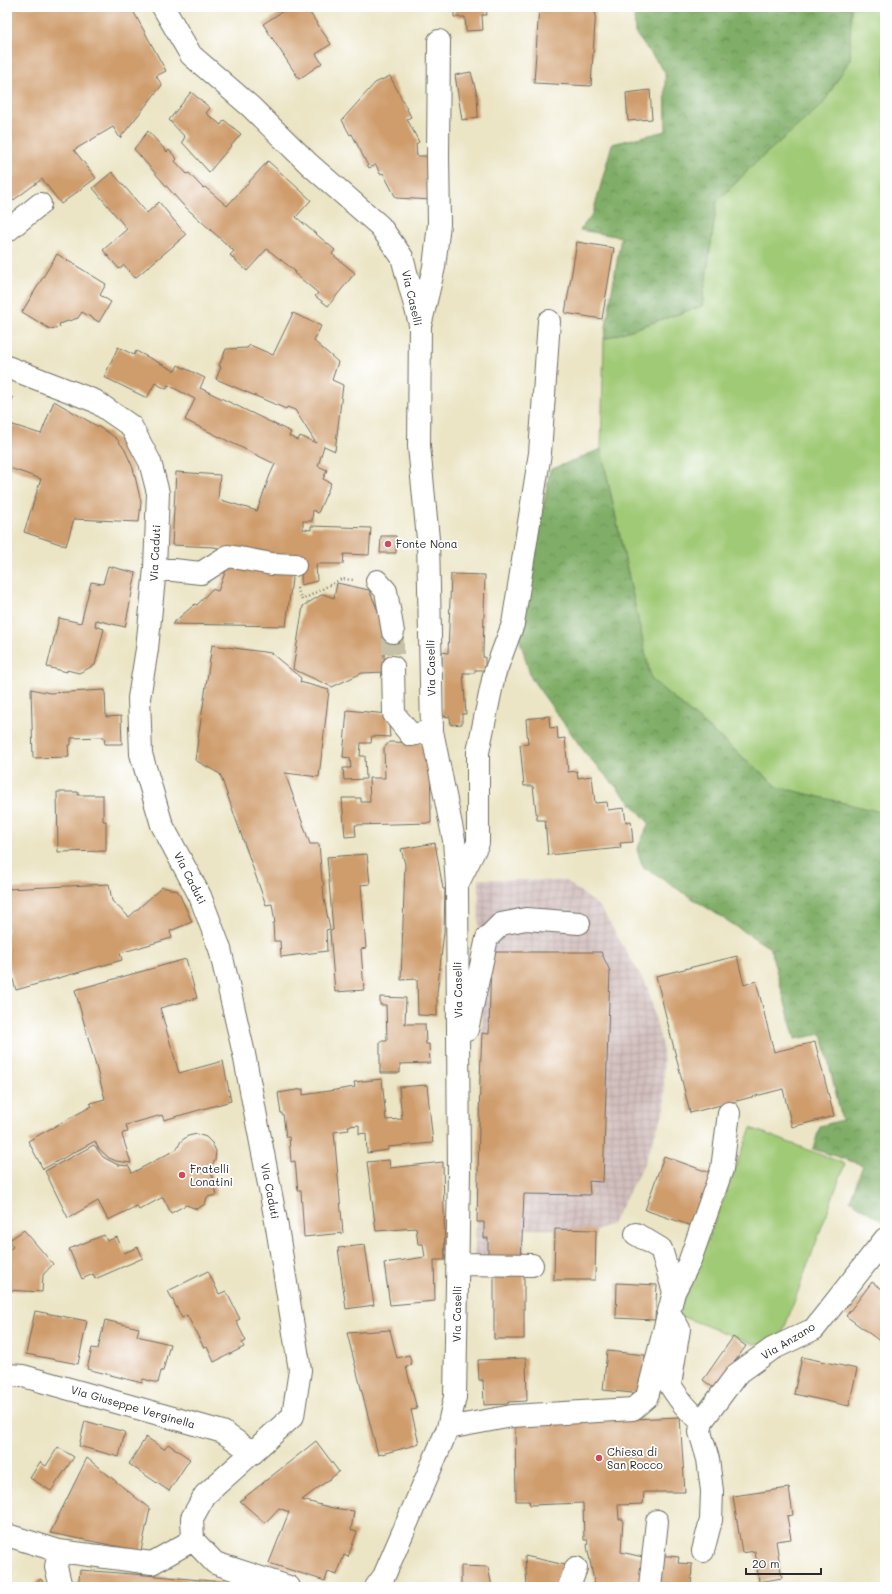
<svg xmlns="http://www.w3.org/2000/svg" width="892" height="1594" viewBox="0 0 892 1594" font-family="Mali,sans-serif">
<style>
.industrial{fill:url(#industrial-grid)}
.green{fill:#a0ca76;stroke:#667a50}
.forest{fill:url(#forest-crowns);stroke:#566c49}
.building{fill:#cf9c6c}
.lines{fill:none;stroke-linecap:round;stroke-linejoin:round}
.minor-tunnel{stroke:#c5c0a6;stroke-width:22;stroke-dasharray:22 11;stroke-linecap:butt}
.minor-casing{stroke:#6e6c61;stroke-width:24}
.path{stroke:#6e6c61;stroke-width:2.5;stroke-dasharray:1 3;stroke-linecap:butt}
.minor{stroke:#fff;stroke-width:22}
.poi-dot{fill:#d1495b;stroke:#fff;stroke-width:1.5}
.labels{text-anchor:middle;stroke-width:3.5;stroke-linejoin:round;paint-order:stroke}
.street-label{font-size:11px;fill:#2b2b2b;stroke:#fff}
.poi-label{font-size:11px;fill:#2b2b2b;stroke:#fff;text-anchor:start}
</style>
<defs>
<pattern id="industrial-grid" width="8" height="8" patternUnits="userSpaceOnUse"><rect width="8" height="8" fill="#d1bfbd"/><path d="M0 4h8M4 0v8" fill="none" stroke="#b4a4a3"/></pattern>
<pattern id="forest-crowns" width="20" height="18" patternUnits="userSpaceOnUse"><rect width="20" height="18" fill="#80ae67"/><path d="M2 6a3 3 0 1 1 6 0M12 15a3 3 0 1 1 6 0" fill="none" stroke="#698e55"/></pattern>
</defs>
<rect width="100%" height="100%" fill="#fff"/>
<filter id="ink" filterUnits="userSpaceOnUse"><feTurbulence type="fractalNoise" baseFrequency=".025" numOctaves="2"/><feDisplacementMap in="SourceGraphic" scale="8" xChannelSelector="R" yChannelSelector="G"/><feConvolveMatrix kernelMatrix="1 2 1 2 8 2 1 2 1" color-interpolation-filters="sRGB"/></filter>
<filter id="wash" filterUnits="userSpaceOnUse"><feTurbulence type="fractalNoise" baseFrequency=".012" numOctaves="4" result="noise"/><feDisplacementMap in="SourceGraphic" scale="16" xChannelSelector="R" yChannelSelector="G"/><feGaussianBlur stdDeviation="0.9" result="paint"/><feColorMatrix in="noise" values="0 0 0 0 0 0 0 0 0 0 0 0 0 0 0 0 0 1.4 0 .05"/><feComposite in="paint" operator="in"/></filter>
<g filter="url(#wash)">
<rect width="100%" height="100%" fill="#ebe5c5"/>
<path class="industrial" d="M479 879 566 881 600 907 648 988 663 1050 665 1108 643 1166 612 1224 596 1230 524 1229V1263L474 1262 477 1206 480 1078 483 1024 478 980Z"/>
<path class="green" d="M851 7H885V813L778 787 651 679 601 449 604 339 702 306 717 202 753 165 850 59Z
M751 1128 845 1164 783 1332 770 1343 754 1344 678 1315Z"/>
<path class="forest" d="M634 7H851L850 59 823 104 753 165 717 202 702 306 604 339 621 237 580 230 593 213 612 144 666 131 665 72 635 33Z
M601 449 651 679 778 787 885 813V1223L850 1200 863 1165 813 1149 820 1126 842 1120 822 1034 795 1039 770 948 643 867 637 850 649 823 586 754 531 678 519 637 550 470Z"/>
<g id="blocks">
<path class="building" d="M7 7H131L166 71 156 76 162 85 120 138 113 127 74 150 96 178 61 204 42 179 7 205Z
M289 7H306L331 44 316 54 322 63 299 79 263 24Z
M454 7H486L487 15H482L483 30 466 31 465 17H454Z
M539 7H596L591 86 534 83Z
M471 72 477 95 478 117 462 120 455 75Z
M390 76 411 117 407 119 419 142 416 144 417 156H432V200L396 198 383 173 380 174 376 165 369 168 352 134 350 135 342 120 375 83Z
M650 90 652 119 628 121 626 93Z
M191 92 210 108 206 113 221 125 224 120 241 134 209 172 182 142 185 137 169 120Z
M148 131 167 152 169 150 177 159 175 161 187 174 189 173 199 184 203 188 205 187 227 206 268 161 311 200 296 217 335 250 332 254 355 273 328 306 315 296 318 293 294 273 295 271 267 249 247 271 230 255 234 251 182 204 134 149Z
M112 172 147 213 159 202 186 235 135 278 124 265 119 269 103 250 127 229 93 188Z
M577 242 614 248 602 319 565 313Z
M57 254 106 284 100 295 111 302 99 322 82 312 78 318 59 324 60 327 50 329 22 312Z
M293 313 321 326 314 341 338 362 332 380 343 385 335 451 324 446 318 466 327 470 323 479 331 483 318 513 313 510 312 521H303V529L311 530V526L371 528 369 555 344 554 343 564H316L317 581 301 585 302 558H261L214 547 172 545 176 472 220 475 218 499 257 511 270 475 275 464 185 420 195 399 168 385 166 389 155 383 147 398 104 377 118 347 134 355 136 351 175 371 178 365 205 378 200 388 291 432 289 436 298 440 300 436 316 443 295 410 287 407 286 409 216 379 221 367 219 366 226 349 247 348 250 345 273 355Z
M7 396 13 398 7 414Z
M54 401 109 433 117 439 125 450 133 468 141 502 139 522 74 519 66 546 24 532 41 479 7 467V423L41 434Z
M381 536H396V553H380Z
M230 560 293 571 286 626 172 624 195 604 197 605 212 589 218 591Z
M108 566 136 573 125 627 96 620 95 626 104 629 95 665 79 673 67 670V672L47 667 59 618 81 623 91 582 103 584Z
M451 574 485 575 483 654V657H485V670H475V673H463L466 714H462V724L451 725 450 717 442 716V652L448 653Z
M337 583 369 590 382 620 385 672 362 673 332 687 293 669 303 606 323 594 334 598Z
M212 645 271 653 301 678 300 682 329 690 319 777 285 773 310 844H319L322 880 324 884 323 885 324 899 330 929 326 930 327 951 281 957 280 941H274L273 923H275L272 904 266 905 220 774 195 760Z
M31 689 50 693 105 690 106 717 121 716 122 744H105L104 737 71 738V745H68L69 757 33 758Z
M347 710 388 714 390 737 372 736 371 743H361L360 756H365L366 779 344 780 343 768H351L350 758 343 757Z
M549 716 550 728 557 727 558 739 565 738 568 772 577 771 578 778 592 776 595 803 607 802 608 810 624 808 626 822 631 821 633 842 620 843 621 848 548 855 545 820H537L533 786H524L520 745 528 744 526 719Z
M389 742 418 743 430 747 431 823 355 825 356 836 345 837 342 798H361V802H370L369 778H385L384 748Z
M57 792H78V795H103V821H106V851L58 852Z
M435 843 443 889H445L444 932 437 993V1016L418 1015 417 979 401 980 405 864 401 849Z
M367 854 370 884 361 885 366 948 361 949 364 990 335 992 330 931 333 930 327 857Z
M109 884 112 901 129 917 162 887 178 891 192 922 170 931 172 938 120 953 122 960 16 990 7 959V889Z
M491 952H601L610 971 603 1182 589 1181 590 1195 524 1194 521 1261 488 1255V1238H484V1222H477L480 1078 482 1033 489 1034Z
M737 956 744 985 756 981 774 1052 815 1042 834 1116 792 1127 783 1089 690 1113 656 976Z
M186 959 197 998 160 1008 179 1073 223 1061 231 1101 164 1120 162 1115 126 1125 128 1132 123 1133 122 1135 131 1163 116 1161 109 1158 98 1148 95 1141 43 1169 28 1141 92 1106 90 1103 105 1099 75 990Z
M380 997 406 998 405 1024H425L426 1044H429L430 1063 400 1064V1073H380V1041H387L386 1005H380Z
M382 1079 386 1120 402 1119 399 1087 427 1085 433 1143 388 1147V1150L367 1153 366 1133 359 1134V1125L348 1126 349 1130 334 1132 343 1233 304 1237 301 1191H298L295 1161 291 1162 289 1137H286L283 1114H281L278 1093 303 1089V1095L355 1087 354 1082Z
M197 1134 206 1137 212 1143 216 1151 215 1160 210 1168 217 1195 207 1197 205 1204 197 1209 186 1205 171 1213 163 1197 139 1210 137 1206 108 1220 98 1201 68 1218 45 1171 94 1145 103 1157 118 1165 129 1166 132 1173 177 1149 181 1141 188 1136Z
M664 1156 713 1174 695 1227 645 1210Z
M389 1160 390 1168 443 1162 445 1260H434L435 1301 390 1305 384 1263 425 1257 423 1244H418L416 1228 376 1231 367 1162Z
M555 1229 596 1230 595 1280H554Z
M24 1230 53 1264 43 1275 42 1292 7 1290V1251L13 1247 8 1241Z
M104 1235 107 1241 117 1237 124 1253 138 1247 143 1258 95 1279 93 1274 82 1279 69 1249Z
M365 1245 374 1305 346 1309 338 1248Z
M208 1271 219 1294 226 1291 240 1319 236 1321 246 1341 242 1343 244 1347 214 1362 207 1347 204 1348 187 1315 182 1318 168 1291Z
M494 1271H524V1339H494Z
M872 1282 885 1291V1345L846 1316Z
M617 1283 657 1285 655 1320 616 1318Z
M35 1311 87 1321 78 1364 26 1354Z
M7 1312H9L8 1328H7Z
M105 1320 139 1328 137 1336 170 1344 163 1371H161L158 1383 143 1379 142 1383 87 1369 92 1348 98 1349Z
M390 1330 397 1358 409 1355 412 1365 406 1367 417 1409 411 1410 419 1444 378 1455 347 1333Z
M733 1337 746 1346 715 1389 703 1380Z
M607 1351 645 1355 642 1394 603 1390Z
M802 1357 857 1369 849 1406 794 1394Z
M526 1358 527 1401 508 1402V1404L484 1405 483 1380H479L478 1360Z
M680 1417 685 1492H644L643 1504 618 1505 619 1519H623L621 1552 647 1558 645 1587H592L594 1581 587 1546 588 1540H584L583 1503 530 1505 529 1501H516L515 1424Z
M85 1421 125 1432 119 1457 79 1446Z
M146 1437 164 1449 168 1444 190 1459 169 1491 129 1464Z
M316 1441 339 1472 302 1500 333 1508 354 1511 351 1530 357 1532 348 1557 344 1555 337 1575 328 1572 325 1581 269 1563 289 1512 279 1508 265 1523 240 1501Z
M58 1447 74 1457 51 1491 30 1478 40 1462 46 1466Z
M87 1458 150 1509 141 1551 50 1533Z
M789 1488 793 1515 787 1516 791 1539 776 1541 782 1578 759 1582 755 1551 742 1553 733 1496Z
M658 1555 679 1557 678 1563 692 1564 691 1587H656Z
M525 1556 570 1566 565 1587H527Z
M461 1566 488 1567 492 1587H461Z
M80 1570 146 1575 223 1582 221 1587H71L79 1581Z
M41 1579 46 1587H29Z"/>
</g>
</g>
<g filter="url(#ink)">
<use href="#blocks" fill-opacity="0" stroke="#6e6c61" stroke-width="1"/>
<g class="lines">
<path class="minor-tunnel" d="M393 632V667"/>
<g class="minor-casing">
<path id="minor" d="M163 7 191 55 251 107 309 164 380 226 402 257 420 324 419 446 428 539 432 731 454 840 457 886 459 1172 455 1397 448 1428 384 1576 376 1587
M7 231 40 204
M421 322 434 267 439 224 438 156 439 41
M7 367 95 401 131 426 150 462 158 493 155 568 147 649 139 698 141 754 162 825 200 896 220 949 244 1054 276 1221 300 1370 293 1416 205 1495 192 1518 193 1540 215 1563 289 1587
M155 568 201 573 228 556 272 564 295 565
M377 581 386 591 393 632
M393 667 394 714 411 735 432 731
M457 885 478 843V752L494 675 513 624 540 453 549 321
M467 1030 487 938 501 924 526 919 579 923
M636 1234 661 1249 674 1292
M458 1264 532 1265
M670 1314 679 1329 670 1385C679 1399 688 1412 702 1421
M7 1375 23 1376 223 1432 253 1453
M448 1428 512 1416 633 1409 647 1397 674 1292 689 1263 722 1169 729 1113
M7 1535 59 1551 152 1563 193 1540
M59 1551 56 1567 61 1587
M703 1551 711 1520 712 1491 708 1459 700 1432 702 1421 737 1374 772 1349 814 1329 885 1239
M569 1587 576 1568
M650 1587 657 1521"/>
</g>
<path class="path" d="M297 588 302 600 341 579 354 580"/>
<use href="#minor" class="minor"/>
</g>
</g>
<g class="poi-dot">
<circle cx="388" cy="544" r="4"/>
<circle cx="182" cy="1175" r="4"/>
<circle cx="599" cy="1458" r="4"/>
</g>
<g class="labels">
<g class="street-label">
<text transform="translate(412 298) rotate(77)" y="4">Via Caselli</text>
<text transform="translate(155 553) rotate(-87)" y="4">Via Caduti</text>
<text transform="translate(431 668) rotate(-91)" y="4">Via Caselli</text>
<text transform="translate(190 878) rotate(63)" y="4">Via Caduti</text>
<text transform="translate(458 990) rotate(-91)" y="4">Via Caselli</text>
<text transform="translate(270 1191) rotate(79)" y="4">Via Caduti</text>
<text transform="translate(457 1314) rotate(-89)" y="4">Via Caselli</text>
<text transform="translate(788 1341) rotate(-31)" y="4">Via Anzano</text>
<text transform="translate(133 1407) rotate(16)" y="4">Via Giuseppe Verginella</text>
</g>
<g class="poi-label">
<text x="396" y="548">Fonte Nona</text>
<text x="190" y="1173">Fratelli<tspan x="190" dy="13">Lonatini</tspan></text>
<text x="607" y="1456">Chiesa di<tspan x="607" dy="13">San Rocco</tspan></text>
</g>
</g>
<rect width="892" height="1594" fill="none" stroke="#fff" stroke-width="24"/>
<path d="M746 1568v6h75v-6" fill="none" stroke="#2b2b2b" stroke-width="2"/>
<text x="752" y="1568" font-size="12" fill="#2b2b2b" stroke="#ffffff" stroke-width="3" paint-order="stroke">20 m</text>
</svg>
